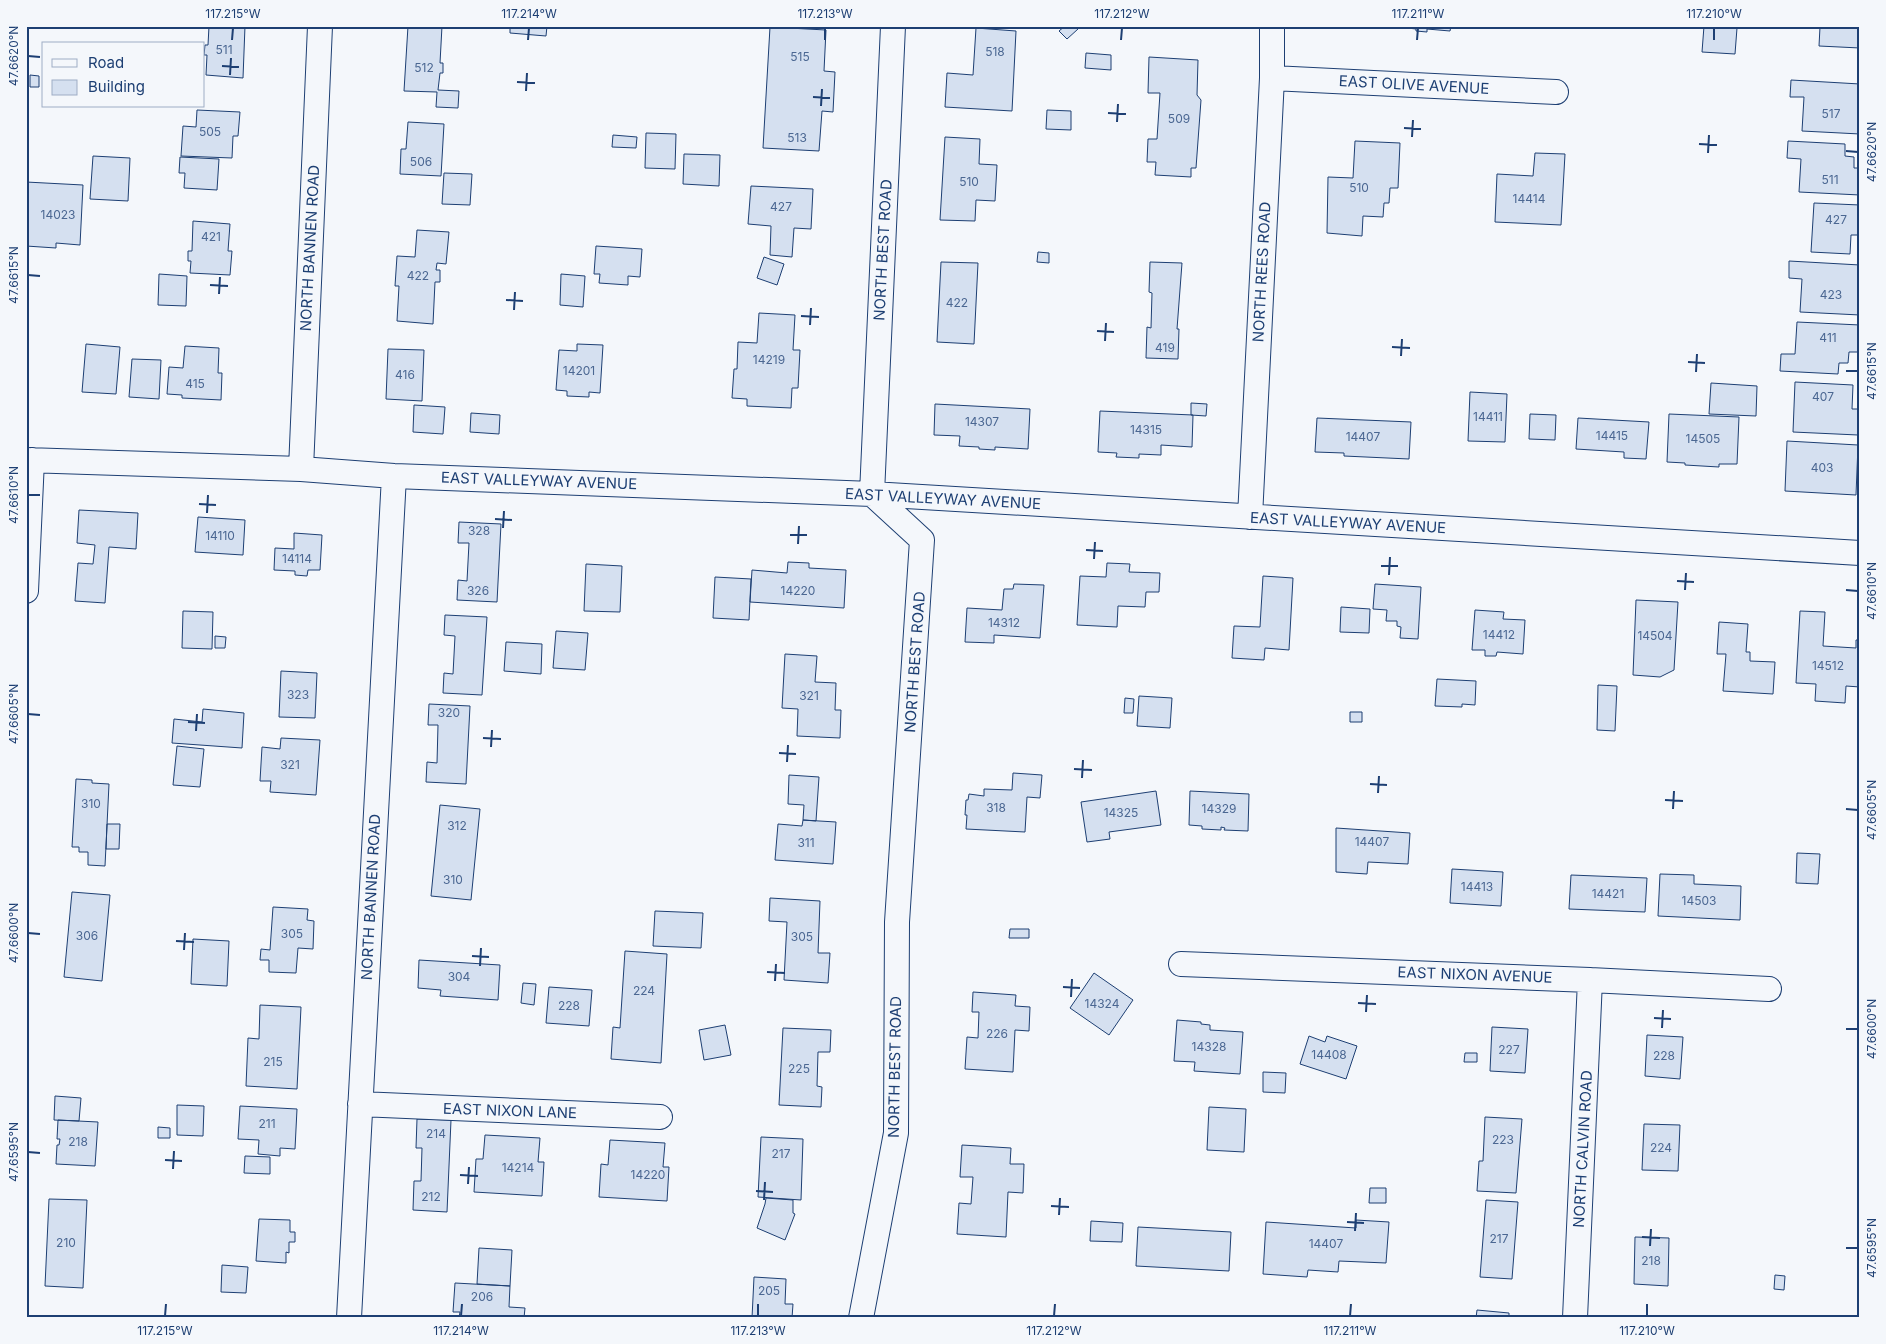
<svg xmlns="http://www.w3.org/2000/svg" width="1886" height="1344" viewBox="0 0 1886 1344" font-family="Inter,sans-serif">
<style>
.building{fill:#d5e0f0;stroke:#1d3f73}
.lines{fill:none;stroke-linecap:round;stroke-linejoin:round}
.minor-casing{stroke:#1d3f73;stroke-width:26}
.minor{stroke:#f4f7fb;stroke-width:24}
.ticks{fill:none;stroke:#1d3f73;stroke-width:2}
.labels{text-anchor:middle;stroke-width:4;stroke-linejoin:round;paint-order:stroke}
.number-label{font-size:12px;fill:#4b6792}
.street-label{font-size:15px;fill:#1d3f73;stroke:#f4f7fb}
.neatline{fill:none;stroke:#1d3f73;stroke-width:2}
.ticks-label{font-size:12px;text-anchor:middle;fill:#1d3f73}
</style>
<rect width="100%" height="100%" fill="#f4f7fb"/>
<path class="building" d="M209 26H245L243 78 206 75 207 55H204L205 45H208Z
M408 26H442L440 63H443V73H440L438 90 459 91 458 108 436 107 437 92 404 91Z
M510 26H547L546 36 510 33Z
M1065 26H1076L1078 29 1067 39 1059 31Z
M1391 26H1451L1450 31 1427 29V32L1416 31V29Z
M1704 26H1748L1747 28H1737L1735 54 1702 52Z
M1860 26V48L1819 46 1820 27 1817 26Z
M770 27 826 30 824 71 835 72 833 112 822 111 819 151 763 148Z
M976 28 1016 31 1012 111 945 107 947 73 973 75Z
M1086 53 1111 55V70L1085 68Z
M1149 57 1198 60 1197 95 1201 100 1196 168H1191V177L1155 175 1156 162H1147L1148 139H1157L1160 93H1148Z
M30 75 39 76V87H30Z
M1791 80 1860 84V134L1802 131 1804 97H1790Z
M197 110 240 112 238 136H233L232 158 181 156 183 126 196 127Z
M1047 110 1071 111V130L1046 129Z
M408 122 444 124 441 176 400 174 401 149H406Z
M646 133 676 134 675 169 645 168Z
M613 135 637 137 636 148 612 147Z
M945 137 980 139 979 164 997 165 995 201 976 200 975 221 940 220Z
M1355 141 1400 143 1398 188H1390L1389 203H1384L1383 217 1363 216 1362 236 1327 233 1328 177 1353 178Z
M1788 141 1845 144V156L1854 157V168H1860V195L1799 192 1801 159 1787 158Z
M1535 153 1565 154 1561 225 1495 222 1497 174 1533 176Z
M684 154 720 155 719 186 683 184Z
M93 156 130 158 128 201 90 199Z
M180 157 219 159 217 190 184 188 185 173H179Z
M444 173 472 174 470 205 442 204Z
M26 182 83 185 80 245 56 243V248L26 246Z
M751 186 813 189 811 229 794 228 792 257 770 255 771 226 748 224Z
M1814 203 1860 205V235H1851L1850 254 1811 252Z
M193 221 230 224 228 251H232L230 275 190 273 191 261H188V251H192Z
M417 230 449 232 446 264 437 263 436 270H440V282H435L433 324 397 321 399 286H395L397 256 415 257Z
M596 246 642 249 640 277 628 276V285L599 283 600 274H594Z
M1038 252 1049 253V263L1037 262Z
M764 257 784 264 777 285 757 278Z
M1789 261 1860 265V315L1800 312 1802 279 1789 278Z
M941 262 978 263 974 344 937 342Z
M1150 262 1182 263 1177 329H1179L1178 359 1146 358 1147 327 1151 328 1152 293 1149 292Z
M159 274 187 276 186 306 158 305Z
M561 274 585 276 583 307 560 305Z
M759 313 795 315 793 350H800L798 388H792L791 408 747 406V399L732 398 734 369H737L738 342 757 343Z
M1797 322 1860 325V352H1849L1848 363H1839L1838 374 1780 371 1781 354H1795Z
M86 344 120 347 116 394 82 392Z
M577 344 603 345 600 393 589 392V397L567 396V391L556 390 559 350 577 351Z
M185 346 219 348 218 373H222L221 400 182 398V395L167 394 169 367 183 368Z
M388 349 424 350 422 401 386 399Z
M132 359 161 360 159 399 129 397Z
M1795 382 1853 385 1852 409H1859L1858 435 1793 432Z
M1711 383 1757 386 1756 416 1709 414Z
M1470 392 1507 394 1505 442 1468 441Z
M1191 403 1207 404 1206 416 1191 415Z
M935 404 1030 409 1028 449 995 447V450L979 449V447L959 446 960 436 934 435Z
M414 405 445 407 443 434 413 432Z
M1100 411 1193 415 1192 447 1161 445V455L1139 454V458L1116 457 1117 453 1098 452Z
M471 413 500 415 499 434 470 432Z
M1530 414 1556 415 1555 440 1529 439Z
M1669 414 1739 417 1737 464H1719V467L1685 465V463L1667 462Z
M1317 418 1411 422 1409 459 1344 456V453L1315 452Z
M1578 418 1649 422 1646 459 1624 458V452L1576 449Z
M1787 441 1858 445 1856 495 1785 491Z
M79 510 138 513 136 549 109 547 105 603 75 601 78 563 93 564 95 545 77 543Z
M198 517 245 520 243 555 195 552Z
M459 522 501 524 497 602 457 600 458 580 467 581 469 543H458Z
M294 533 322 535 320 570H308L307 576 295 575V571L274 570 275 548 294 549Z
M788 562 809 563V568L846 570 844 608 750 602 752 570 787 573Z
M1107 563 1130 564 1129 572 1160 573 1159 592H1146L1145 607 1118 606 1117 627 1077 625 1080 576 1106 577Z
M586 564 622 566 620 612 584 611Z
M1263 576 1293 578 1289 650 1265 648 1264 660 1232 658 1234 626 1260 627Z
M715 577 751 579 749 620 713 618Z
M1014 584 1044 585 1040 638 994 635V643L965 642 967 608 1002 610 1004 589H1013Z
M1375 584 1421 587 1418 639 1400 638 1401 627 1397 626V621H1386L1387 610 1373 609Z
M1636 600 1678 602 1674 670 1660 677 1633 675Z
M1341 607 1370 609 1369 633 1340 632Z
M1475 610 1504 612 1503 619 1525 620 1523 654 1497 652 1496 656H1485V650H1472Z
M183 611 213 612 212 649 182 648Z
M1800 611 1825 612 1823 646 1856 648V640H1860V687L1846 686 1845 703 1815 701 1816 684 1796 683Z
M445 615 487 617 482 695 443 693 444 673 453 674 455 636 444 635Z
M1719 622 1748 624 1746 652H1750V661L1775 662 1773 694 1723 691 1726 654H1717Z
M556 631 588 633 585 670 553 668Z
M215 636 226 637 225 648H215Z
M506 642 542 644 541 674 504 671Z
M785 654 817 656 815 682 836 683 835 710H841L840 738 797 736 798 709 782 708Z
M281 671 317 673 315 718 279 717Z
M1437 679 1476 681 1475 705 1462 704V707L1435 706Z
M1598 685 1617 686 1615 731 1597 730Z
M1139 696 1172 698 1170 728 1137 726Z
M1125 698 1134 699 1133 713H1124Z
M429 704 470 706 466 784 426 782 427 762 437 763 438 725H428Z
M203 709 244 713 242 748 172 743 174 719 202 722Z
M1350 712H1362V722H1350Z
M281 738 320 740 316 795 270 792 271 781H260L262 747 280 749Z
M177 746 204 749 200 787 173 785Z
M1013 773 1042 775 1040 798 1027 797 1025 832 966 829 967 815H965L966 800H968L969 794 984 796V789L1012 790Z
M789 775 819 777 816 821 803 820 804 805 788 804Z
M76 779 92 780V783L109 784 105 866 88 865V852H79V847H72Z
M1156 791 1161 825 1109 832 1110 839 1087 842 1081 802Z
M1190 791 1249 794 1248 831 1224 830 1225 828 1221 827V830L1202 829V826L1189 825Z
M440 805 480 809 471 900 431 896Z
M803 820 836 822 833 864 775 860 778 824 802 826Z
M107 824H120L119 849H106Z
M1336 828 1410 833 1408 864 1368 862 1367 874 1336 872Z
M1797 853 1820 854 1818 884 1796 883Z
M1452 869 1503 872 1501 906 1450 903Z
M1660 874 1694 875V884L1741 886 1740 920 1658 916Z
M1571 875 1647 878 1645 912 1569 909Z
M72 892 110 895 102 981 64 977Z
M770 898 820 901 818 953H830L828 983 784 980 787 922 769 921Z
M273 907 308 909 307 920 314 921 313 949 298 948 296 973 269 972V960H260L261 949 270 950Z
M655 911 703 913 701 948 653 946Z
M1010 929H1029V938H1009Z
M193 939 229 941 227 986 191 984Z
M625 951 667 954 661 1063 611 1059 613 1027 620 1028Z
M419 960 500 965 498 1000 440 996 441 990 418 988Z
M1094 973 1133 1000 1109 1035 1070 1008Z
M523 983 536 984 534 1005 521 1003Z
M549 987 592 990 589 1026 546 1023Z
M973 992 1016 995 1015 1006 1030 1007 1029 1031 1015 1030 1013 1072 965 1069 967 1037 978 1038 979 1012H972Z
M260 1005 301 1007 297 1089 246 1086 248 1038 259 1039Z
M1177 1020 1201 1022V1024L1210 1025V1030L1243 1032 1240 1074 1194 1071 1195 1062 1174 1061Z
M725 1025 731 1055 704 1060 699 1030Z
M1492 1027 1528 1029 1525 1073 1490 1071Z
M783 1028 831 1030 830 1052H818L817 1086 822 1087 821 1107 779 1105Z
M1647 1035 1683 1037 1680 1079 1645 1076Z
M1309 1036 1325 1042 1327 1036 1357 1046 1346 1079 1300 1064Z
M1465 1053H1477V1062H1464Z
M1263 1072 1286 1073 1285 1093 1263 1092Z
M55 1096 81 1098 79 1121 54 1120Z
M177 1105 204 1106 203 1136 177 1135Z
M240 1106 297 1109 295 1149 280 1148V1156L258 1154 259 1140 238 1139Z
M1209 1107 1246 1109 1244 1152 1207 1150Z
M1485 1117 1522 1119 1516 1193 1477 1191 1479 1161H1483Z
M417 1119 451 1120 447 1212 413 1210 414 1181H421L422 1148H416Z
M58 1120 98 1122 95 1166 56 1164 57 1145H59L60 1139H57Z
M1644 1124 1680 1125 1678 1171 1642 1170Z
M158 1127 170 1128V1138H158Z
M485 1135 540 1138 538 1162H544L542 1196 474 1192 476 1159H483Z
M761 1137 803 1139 801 1200 758 1197Z
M610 1140 665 1143 663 1167H669L667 1201 599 1197 601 1164 608 1165Z
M962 1145 1011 1148 1010 1164H1024L1023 1193 1008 1192 1006 1237 957 1234 959 1203 971 1204 973 1177H960Z
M245 1156 270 1157V1174L244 1173Z
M1370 1188H1386V1203H1369Z
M766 1198 793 1200V1213L795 1214 785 1240 757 1228 765 1204Z
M49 1199 87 1200 83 1288 45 1286Z
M1486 1200 1518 1202 1512 1279 1480 1277Z
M259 1219 290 1220V1232H295V1242H289V1253L286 1252V1263L256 1261Z
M1356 1220 1389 1222 1386 1263 1339 1261 1338 1272 1308 1270 1307 1277 1263 1274 1266 1222 1356 1228Z
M1091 1221 1123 1223 1122 1242 1090 1241Z
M1138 1227 1231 1232 1229 1271 1136 1266Z
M1635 1237 1669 1238 1668 1286 1634 1284Z
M479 1248 512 1250 510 1286 477 1284Z
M222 1265 248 1267 246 1293 221 1292Z
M1775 1275 1785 1276 1784 1290 1774 1289Z
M754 1277 786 1279 785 1304H793L792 1318H752Z
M455 1283 510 1286 509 1307 525 1308 524 1318H459L460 1312H453Z
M1477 1310 1509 1313V1318H1476Z"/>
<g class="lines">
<g class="minor-casing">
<path id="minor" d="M1272 78 1556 92
M26 460 301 469 394 476 872 494 1860 553
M301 469 320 26
M1250 517 1272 78V26
M26 591 32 460
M1181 964 1590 980 1769 989
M360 1104 660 1117
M349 1318 394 476
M861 1318 896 1133 897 922 922 540 872 494 893 26
M1575 1318 1590 980"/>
</g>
<use href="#minor" class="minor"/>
</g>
<path class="ticks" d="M232 40 233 28M528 40 529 28M825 40V28M1121 40 1122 28M1417 40 1418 28M1714 40V28M28 56 40 57M222 66 239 67M230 75 231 58M517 82 535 83M526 91 527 73M813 97 830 98M821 106 822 89M1108 113 1126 114M1117 122 1118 104M1404 128 1421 129M1412 137 1413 120M1699 144 1717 145M1846 151 1858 152M1708 153 1709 135M28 275 40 276M210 285 228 286M219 294 220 277M506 300 523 301M514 310 515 292M801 316 819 317M810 325 811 308M1097 331 1114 332M1105 341 1106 323M1392 347 1410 348M1401 356 1402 339M1688 362 1705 363M1846 371H1858M1696 372 1697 354M28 495H40M199 504 216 505M207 513 208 495M495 519 512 520M503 528 504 511M790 535H807M798 544 799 526M1086 550 1103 551M1094 559 1095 542M1381 566H1398M1389 575 1390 557M1677 581 1694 582M1685 590 1686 573M1846 590 1858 591M28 714 40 715M188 722 205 723M196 731 197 714M483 738 501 739M491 747 492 730M779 753 796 754M787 762 788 745M1074 769 1092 770M1082 778 1083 760M1370 784 1387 785M1378 793 1379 776M1665 800 1683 801M1673 809 1674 791M1846 809 1858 810M28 933 40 934M176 941 194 942M184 950 185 933M472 956 489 957M480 966 481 948M767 972 785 973M775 981 776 964M1063 987 1080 988M1071 997 1072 979M1358 1003 1376 1004M1366 1012 1367 995M1654 1018 1671 1019M1662 1028 1663 1010M1846 1029H1858M28 1152 40 1153M165 1160 182 1161M173 1169 174 1151M460 1175 478 1176M468 1184 469 1167M756 1191 773 1192M764 1200 765 1182M1051 1206 1069 1207M1059 1215 1060 1198M1347 1222 1364 1223M1355 1231 1356 1213M1642 1237 1660 1238M1650 1246 1651 1229M1846 1248H1858M165 1316 166 1304M461 1316 462 1304M758 1316V1304M1054 1316 1055 1304M1350 1316 1351 1304M1647 1316V1304"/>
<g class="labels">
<g class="number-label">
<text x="224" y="54">511</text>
<text x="995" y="56">518</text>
<text x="800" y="61">515</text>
<text x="424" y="72">512</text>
<text x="1831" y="118">517</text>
<text x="1179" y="123">509</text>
<text x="210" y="136">505</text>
<text x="797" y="142">513</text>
<text x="421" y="166">506</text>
<text x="1830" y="184">511</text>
<text x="969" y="186">510</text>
<text x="1359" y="192">510</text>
<text x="1529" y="203">14414</text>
<text x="781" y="211">427</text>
<text x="58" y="219">14023</text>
<text x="1836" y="224">427</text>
<text x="211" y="241">421</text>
<text x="418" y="280">422</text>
<text x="1831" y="299">423</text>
<text x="957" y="307">422</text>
<text x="1828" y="342">411</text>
<text x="1165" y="352">419</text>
<text x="769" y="364">14219</text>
<text x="579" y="375">14201</text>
<text x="405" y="379">416</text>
<text x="195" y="388">415</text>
<text x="1823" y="401">407</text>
<text x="1488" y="421">14411</text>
<text x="982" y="426">14307</text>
<text x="1146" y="434">14315</text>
<text x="1612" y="440">14415</text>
<text x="1363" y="441">14407</text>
<text x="1703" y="443">14505</text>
<text x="1822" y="472">403</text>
<text x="479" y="535">328</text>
<text x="220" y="540">14110</text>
<text x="297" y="563">14114</text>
<text x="478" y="595">326</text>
<text x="798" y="595">14220</text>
<text x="1004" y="627">14312</text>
<text x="1499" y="639">14412</text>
<text x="1655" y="640">14504</text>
<text x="1828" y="670">14512</text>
<text x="298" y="699">323</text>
<text x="809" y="700">321</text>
<text x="449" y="717">320</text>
<text x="290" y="769">321</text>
<text x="91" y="808">310</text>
<text x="996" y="812">318</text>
<text x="1219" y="813">14329</text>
<text x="1121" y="817">14325</text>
<text x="457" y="830">312</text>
<text x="1372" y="846">14407</text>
<text x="806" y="847">311</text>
<text x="453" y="884">310</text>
<text x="1477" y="891">14413</text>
<text x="1608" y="898">14421</text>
<text x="1699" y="905">14503</text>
<text x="292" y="938">305</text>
<text x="87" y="940">306</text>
<text x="802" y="941">305</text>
<text x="459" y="981">304</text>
<text x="644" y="995">224</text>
<text x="1102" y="1008">14324</text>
<text x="569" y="1010">228</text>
<text x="997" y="1038">226</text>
<text x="1209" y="1051">14328</text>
<text x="1509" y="1054">227</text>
<text x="1329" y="1059">14408</text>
<text x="1664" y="1060">228</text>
<text x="273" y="1066">215</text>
<text x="799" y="1073">225</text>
<text x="267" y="1128">211</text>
<text x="436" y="1138">214</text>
<text x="1503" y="1144">223</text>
<text x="78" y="1146">218</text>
<text x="1661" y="1152">224</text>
<text x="781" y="1158">217</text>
<text x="518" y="1172">14214</text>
<text x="648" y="1179">14220</text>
<text x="431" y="1201">212</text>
<text x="1499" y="1243">217</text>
<text x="66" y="1247">210</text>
<text x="1326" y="1248">14407</text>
<text x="1651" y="1265">218</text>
<text x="769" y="1295">205</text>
<text x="482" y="1301">206</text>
</g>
<g class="street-label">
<text transform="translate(1414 85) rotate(3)" y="5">EAST OLIVE AVENUE</text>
<text transform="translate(310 248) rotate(-87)" y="5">NORTH BANNEN ROAD</text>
<text transform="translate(883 250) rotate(-87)" y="5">NORTH BEST ROAD</text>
<text transform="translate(1262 272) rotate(-87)" y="5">NORTH REES ROAD</text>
<text transform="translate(539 481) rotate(2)" y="5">EAST VALLEYWAY AVENUE</text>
<text transform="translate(943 499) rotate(3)" y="5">EAST VALLEYWAY AVENUE</text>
<text transform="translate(1348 523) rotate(3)" y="5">EAST VALLEYWAY AVENUE</text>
<text transform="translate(915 662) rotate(-86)" y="5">NORTH BEST ROAD</text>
<text transform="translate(371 897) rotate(-87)" y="5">NORTH BANNEN ROAD</text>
<text transform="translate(1475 975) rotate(2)" y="5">EAST NIXON AVENUE</text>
<text transform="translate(895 1067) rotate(-89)" y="5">NORTH BEST ROAD</text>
<text transform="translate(510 1111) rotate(2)" y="5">EAST NIXON LANE</text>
<text transform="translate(1583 1149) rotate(-87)" y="5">NORTH CALVIN ROAD</text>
</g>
</g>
<rect width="1886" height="1344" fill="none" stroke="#f4f7fb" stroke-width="55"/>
<rect x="42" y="42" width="162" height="65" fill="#f4f7fb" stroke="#9eadc5"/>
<rect x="52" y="59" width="25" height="8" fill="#f4f7fb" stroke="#9eadc5"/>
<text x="88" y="68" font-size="15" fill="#1d3f73">Road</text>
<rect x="52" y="80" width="25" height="15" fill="#d5e0f0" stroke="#9eadc5"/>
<text x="88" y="92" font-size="15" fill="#1d3f73">Building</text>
<rect x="28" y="28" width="1830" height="1288" class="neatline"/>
<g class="ticks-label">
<text x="233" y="18">117.215°W</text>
<text x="529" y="18">117.214°W</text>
<text x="825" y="18">117.213°W</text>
<text x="1122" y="18">117.212°W</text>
<text x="1418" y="18">117.211°W</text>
<text x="1714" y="18">117.210°W</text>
<text transform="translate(14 56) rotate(-90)" y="4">47.6620°N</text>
<text transform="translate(1872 152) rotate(-90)" y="4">47.6620°N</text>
<text transform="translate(14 275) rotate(-90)" y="4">47.6615°N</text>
<text transform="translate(1872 371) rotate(-90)" y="4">47.6615°N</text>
<text transform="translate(14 495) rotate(-90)" y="4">47.6610°N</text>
<text transform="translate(1872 591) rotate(-90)" y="4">47.6610°N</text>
<text transform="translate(14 714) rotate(-90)" y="4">47.6605°N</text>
<text transform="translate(1872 810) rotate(-90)" y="4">47.6605°N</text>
<text transform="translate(14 933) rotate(-90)" y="4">47.6600°N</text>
<text transform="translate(1872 1029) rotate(-90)" y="4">47.6600°N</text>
<text transform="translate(14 1152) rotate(-90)" y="4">47.6595°N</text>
<text transform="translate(1872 1248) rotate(-90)" y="4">47.6595°N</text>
<text x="165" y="1335">117.215°W</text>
<text x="461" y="1335">117.214°W</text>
<text x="758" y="1335">117.213°W</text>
<text x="1054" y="1335">117.212°W</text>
<text x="1350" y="1335">117.211°W</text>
<text x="1647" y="1335">117.210°W</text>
</g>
</svg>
